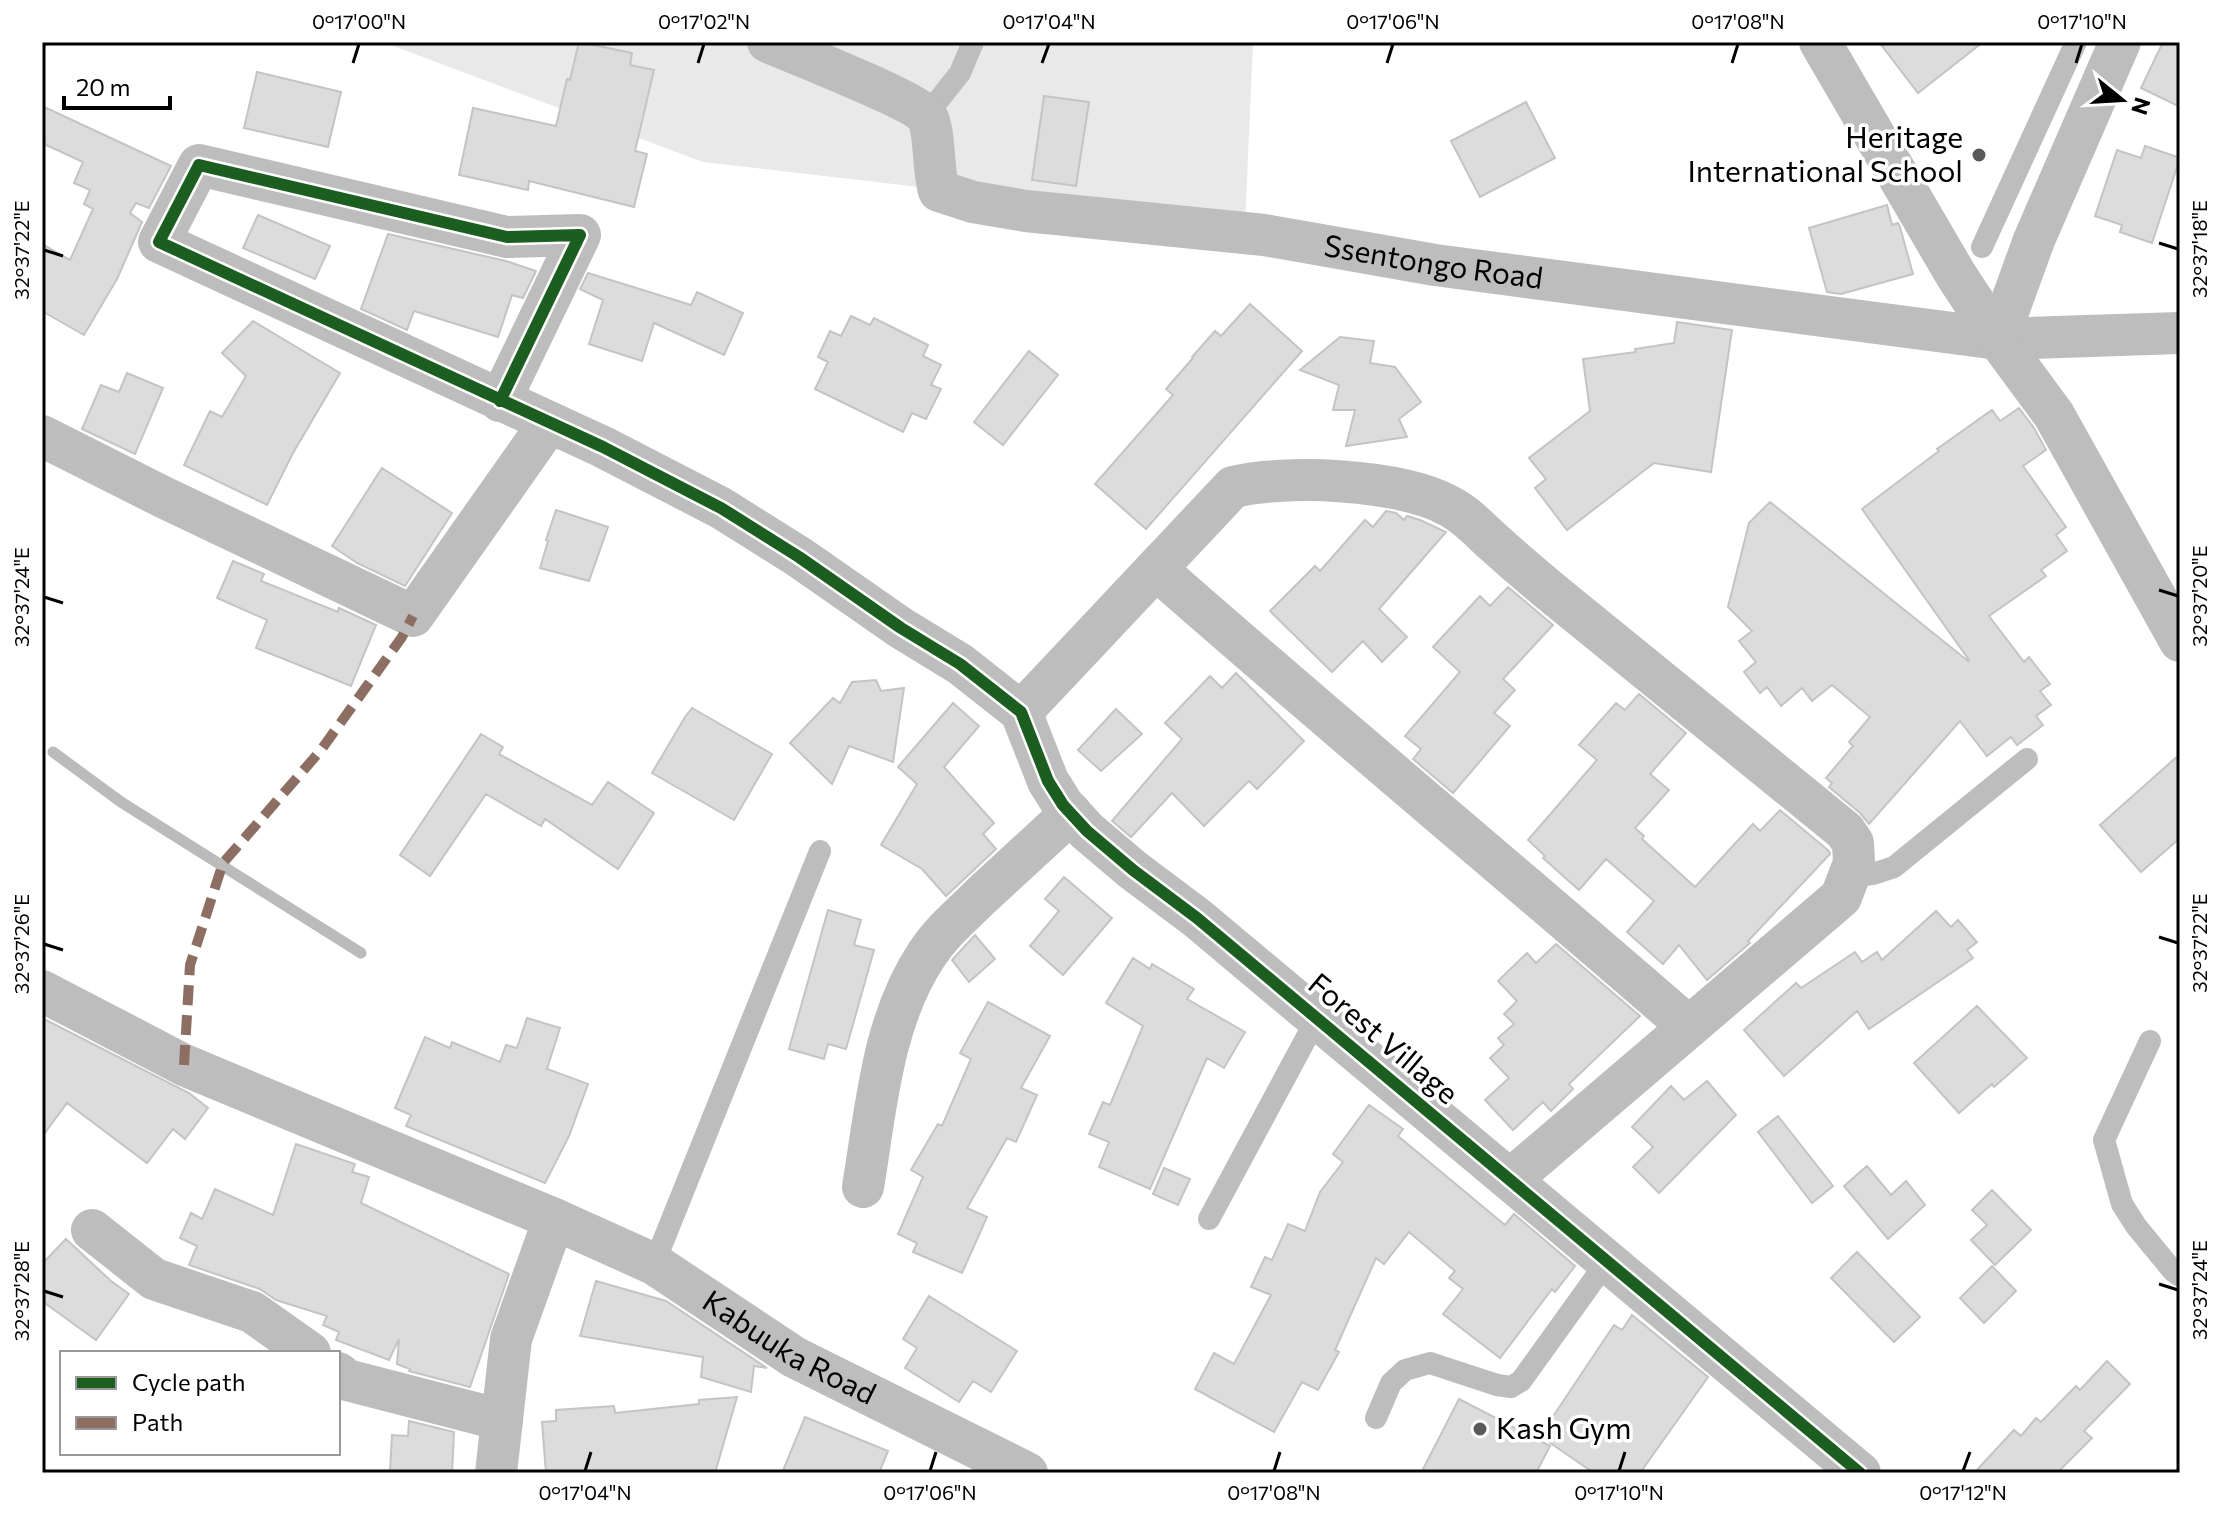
<svg xmlns="http://www.w3.org/2000/svg" width="2222" height="1515" viewBox="0 0 2222 1515" font-family="Commissioner,sans-serif">
<style>
.green{fill:#e9e9e9}
.lines{fill:none;stroke-linecap:round;stroke-linejoin:round}
.stream{stroke:#bbb;stroke-width:11}
.building{fill:#dcdcdc;stroke:#c4c4c4;stroke-width:2}
.lane{stroke:#bdbdbd;stroke-width:22}
.street{stroke:#bdbdbd;stroke-width:42}
.quiet{stroke:#8d6e63;stroke-width:10;stroke-dasharray:20 10;stroke-linecap:butt}
.cycleway-casing{stroke:#fff;stroke-width:17}
.cycleway{stroke:#1b5e20;stroke-width:12}
.ticks{fill:none;stroke:#000;stroke-width:3}
.poi-dot{fill:#595959;stroke:#fff;stroke-width:3}
.labels{text-anchor:middle;stroke-width:7;stroke-linejoin:round;paint-order:stroke}
.poi-label{font-size:30px;fill:#000;stroke:#fff;text-anchor:end}
.street-label{font-size:30px;fill:#000;stroke:#fff}
.neatline{fill:none;stroke:#000;stroke-width:3}
.ticks-label{font-size:20px;text-anchor:middle;fill:#000}
</style>
<rect width="100%" height="100%" fill="#fff"/>
<path class="green" d="M383 42H1253L1245 225 703 162Z"/>
<g class="lines">
<path class="stream" d="M53 752 121 802 361 953"/>
</g>
<path class="building" d="M579 42 632 53 630 65 654 70 635 151 647 154 634 207 529 181 528 190 459 175 473 108 556 126 567 79 570 80Z
M1879 42H1983L1918 93Z
M2163 42H2180V107L2141 88Z
M257 72 341 92 328 147 244 128Z
M1044 96 1089 102 1076 186 1032 180Z
M1526 102 1555 158 1480 197 1451 141Z
M42 106 171 166 149 208 136 203 130 213 142 222 117 279 84 335 42 311V244L70 260 93 209 84 204 90 190 74 183 83 162 42 143Z
M2145 146 2180 158 2152 243 2120 232 2122 225 2095 216 2117 150 2141 158Z
M1887 205 1892 225 1898 223 1900 227 1913 274 1841 294 1827 292 1809 228Z
M258 215 330 246 315 279 243 248Z
M388 234 506 261 536 271 523 298 512 295 498 337 414 311 407 330 361 309Z
M588 273 691 305 697 292 743 313 724 355 654 323 642 361 589 344 603 300 580 289Z
M1250 304 1302 351 1146 529 1095 484 1173 395 1166 389 1193 358 1192 357 1215 331 1221 336Z
M851 316 870 325 874 318 928 345 923 356 941 365 931 385 941 389 926 419 912 413 903 432 815 389 828 362 818 357 830 331 841 336Z
M253 321 340 373 293 453 267 505 184 465 210 411 222 417 246 376 222 353Z
M1677 322 1732 330 1711 472 1654 463 1567 530 1535 488 1546 479 1529 458 1590 411 1583 359 1636 352 1635 349 1674 343Z
M1340 337 1374 341 1370 363 1395 367 1421 402 1399 419 1407 437 1346 446 1355 410H1333L1339 385 1300 370Z
M1029 351 1058 375 1003 445 974 422Z
M127 373 163 388 135 454 82 429 101 385 119 392Z
M2019 408 2034 428 2046 450 2023 466 2066 527 2056 535 2067 551 2041 570 2046 576 1989 616 2024 662 2029 657 2050 684 2040 691 2051 705 2036 716 2043 725 2017 745 2011 737 1987 756 1960 721 1869 824 1860 813 1829 787 1832 783 1826 778 1853 746 1849 742 1870 717 1832 685 1812 701 1802 688 1781 706 1767 687 1760 693 1744 672 1756 662 1739 641 1752 631 1728 607 1749 523 1770 502 1968 661 1969 660 1862 509 1939 451 1937 449 1992 410 2000 421Z
M382 468 452 513 405 586 357 563 332 546Z
M556 510 608 527 589 581 540 568 548 541 546 540Z
M1386 511 1396 513 1404 520 1407 516 1420 520 1446 532 1379 609 1407 637 1382 662 1363 641 1332 672 1270 611 1315 566 1320 571 1365 520 1373 527Z
M233 561 264 574 261 581 338 612 339 608 376 625 351 686 256 648 267 620 217 598Z
M1508 587 1553 625 1503 679 1515 690 1494 713 1510 726 1453 793 1413 759 1421 749 1405 736 1460 672 1433 647 1480 596 1490 606Z
M1236 673 1304 741 1257 789 1249 781 1204 826 1172 793 1131 837 1112 821 1182 739 1165 723 1210 676 1222 688Z
M876 680 881 691 904 688 893 762 849 746 832 784 790 743 833 698 840 703 852 682Z
M1639 694 1686 733 1650 774 1669 790 1635 828 1644 836 1642 839 1695 887 1753 824 1760 831 1780 810 1829 851 1830 854 1748 941 1750 943 1707 980 1679 945 1663 964 1627 932 1654 901 1606 859 1579 890 1543 858 1545 856 1528 840 1597 760 1579 745 1616 703 1625 710Z
M953 703 979 726 944 767 994 823 983 834 996 849 946 896 922 869 881 845 917 784 898 767Z
M692 708 772 754 734 820 652 773 685 717Z
M1116 709 1142 734 1101 771 1078 750Z
M481 734 503 747 499 754 592 805 608 782 654 813 618 869 545 819 541 826 486 794 430 876 400 855Z
M2180 754V838L2141 872 2100 825Z
M1064 877 1112 918 1063 975 1030 946 1059 911 1045 899Z
M828 910 861 920 854 945 874 950 846 1049 828 1044 824 1059 789 1049Z
M1936 911 1951 927 1958 920 1977 942 1967 950 1973 958 1869 1029 1857 1011 1784 1076 1744 1030 1796 983 1801 988 1855 952 1862 962 1877 952 1882 960Z
M975 935 995 959 969 982 952 960Z
M1556 944 1640 1016 1569 1084 1573 1089 1551 1111 1543 1102 1513 1130 1485 1100 1509 1078 1490 1058 1504 1045 1498 1038 1514 1024 1504 1014 1517 1001 1498 981 1527 953 1536 963Z
M1133 958 1150 969 1152 964 1194 989 1187 999 1245 1032 1224 1068 1207 1058 1150 1189 1099 1167 1109 1142 1089 1134 1103 1102 1110 1105 1143 1026 1106 1003Z
M988 1002 1050 1036 1021 1088 1037 1095 1016 1142 1007 1138 967 1208 987 1217 962 1273 913 1252 917 1243 898 1234 923 1177 911 1170 938 1124 942 1126 971 1059 960 1053Z
M1977 1006 2027 1058 1994 1087 1992 1084 1959 1113 1914 1063Z
M42 1018 189 1093 208 1108 185 1139 173 1129 147 1163 67 1103 42 1137Z
M527 1018 560 1028 547 1069 588 1084 569 1136 545 1183 406 1126 411 1115 395 1108 425 1037 450 1048 452 1042 500 1062 506 1045 517 1048Z
M1707 1081 1736 1115 1659 1193 1633 1167 1653 1147 1632 1127 1671 1086 1684 1100Z
M1369 1105 1403 1129 1398 1136 1505 1225 1514 1214 1575 1266 1555 1292 1552 1289 1500 1358 1443 1314 1463 1289 1449 1278 1455 1271 1409 1232 1384 1264 1376 1258 1335 1350 1339 1352 1318 1390 1302 1382 1274 1432 1195 1389 1214 1353 1234 1364 1271 1295 1251 1287 1265 1257 1272 1260 1288 1224 1305 1231 1320 1192 1343 1162 1333 1154Z
M1778 1116 1833 1186 1812 1203 1758 1132Z
M296 1144 355 1164 352 1172 369 1177 361 1203 509 1274 470 1387 409 1371 410 1369 397 1364 399 1339 389 1360 336 1340 339 1332 323 1325 327 1316 276 1300 260 1289 189 1265 197 1246 180 1238 191 1213 202 1219 215 1189 273 1215Z
M1867 1166 1891 1195 1906 1181 1925 1205 1888 1239 1844 1186Z
M1164 1168 1190 1179 1178 1205 1153 1194Z
M1992 1190 2031 1230 1995 1265 1971 1240 1987 1225 1972 1210Z
M66 1239 111 1281 129 1294 96 1340 42 1301V1264Z
M1857 1252 1920 1317 1894 1342 1831 1278Z
M1992 1266 2016 1291 1984 1323 1960 1298Z
M596 1281 666 1301 767 1368 754 1366 751 1392 701 1377 703 1357 580 1336Z
M929 1296 1017 1351 991 1392 973 1381 959 1402 905 1368 917 1348 903 1339Z
M1632 1315 1708 1377 1640 1473H1594L1540 1436 1614 1325 1622 1330Z
M2107 1361 2130 1384 2084 1431 2092 1438 2057 1473H1974L2014 1430 2021 1436 2036 1418 2041 1422 2076 1386 2080 1390Z
M737 1397 715 1473H546L542 1422 556 1421V1410L614 1406 615 1413 699 1404V1400Z
M1459 1399 1550 1446 1536 1473H1421Z
M805 1417 888 1451 879 1473H782Z
M409 1421 454 1432 452 1473 390 1471 392 1435 408 1436Z"/>
<g class="lines">
<path class="lane" d="M926 116 960 73 973 42
M1982 247 2076 42
M1849 878 1873 874 1894 867 2027 759
M2150 1041 2104 1140 2122 1204 2136 1226 2173 1271 2180 1276
M1209 1219 1317 1018
M654 1264 820 851
M1376 1418 1391 1383 1405 1370 1430 1363 1497 1385 1511 1387 1521 1381 1608 1260"/>
<g class="street">
<path id="s1" d="M768 42C794 53 916 101 927 117 935 130 933 172 939 191L973 202 1026 211 1264 235 1435 265 1998 339 2180 333"/>
<path d="M1820 42 1956 275 1998 339 2054 415 2180 641"/>
<path d="M1998 339 2034 240 2120 42"/>
<path d="M500 401 580 235 507 237 199 165 159 242 603 447 721 508 799 557 901 628 960 664 1021 712 1048 781 1063 805 1087 831 1133 870 1197 918 1860 1473"/>
<path d="M42 436 163 497 413 616 549 423"/>
<path d="M1156 569C1332 724 1512 873 1689 1027"/>
<path d="M1021 712 1233 487C1287 474 1400 479 1449 506 1465 514 1478 528 1491 540 1512 559 1534 578 1556 596 1652 674 1748 753 1845 831L1853 843 1854 863 1841 897 1511 1179"/>
<path id="s2" d="M42 991 184 1065 554 1219 654 1264 794 1357 1027 1473"/>
<path d="M863 1187C876 1109 882 1021 927 954 942 931 962 915 981 896 1011 868 1041 841 1071 813"/>
<path d="M92 1230 154 1279 252 1312 310 1353"/>
<path d="M338 1373 347 1380 502 1420"/>
<path d="M496 1473 511 1339 554 1219"/>
</g>
<path class="quiet" d="M42 43 43 42
M184 1065 190 965 223 863 321 750 402 637 413 616"/>
<g class="cycleway-casing">
<path id="cycleway" d="M500 401 580 235 507 237 199 165 159 242 603 447 721 508 799 557 901 628 960 664 1021 712 1048 781 1063 805 1087 831 1133 870 1197 918 1860 1473"/>
</g>
<use href="#cycleway" class="cycleway"/>
</g>
<path class="ticks" d="M353 63 359 44M698 63 704 44M1042 63 1049 44M1387 63 1393 44M1732 63 1738 44M2076 63 2082 44M2159 243 2178 249M44 250 63 256M2159 590 2178 596M44 597 63 603M2159 937 2178 943M44 944 63 950M2159 1284 2178 1290M44 1291 63 1297M585 1471 591 1452M930 1471 936 1452M1274 1471 1280 1452M1619 1471 1625 1452M1963 1471 1970 1452"/>
<g class="poi-dot">
<circle cx="1979" cy="155" r="8"/>
<circle cx="1480" cy="1429" r="8"/>
</g>
<g class="labels">
<g class="poi-label">
<text x="1963" y="148">Heritage<tspan x="1963" dy="34">International School</tspan></text>
<text x="1496" y="1439" text-anchor="start">Kash Gym</text>
</g>
<g class="street-label">
<text dy="10" stroke="none"><textPath href="#s1" startOffset="752">Ssentongo Road</textPath></text>
<text transform="translate(1383 1039) rotate(40)" y="10">Forest Village</text>
<text dy="10" stroke="none"><textPath href="#s2" startOffset="830">Kabuuka Road</textPath></text>
</g>
</g>
<rect width="2222" height="1515" fill="none" stroke="#ffffff" stroke-width="88"/>
<rect x="60" y="1351" width="280" height="104" fill="#ffffff" stroke="#999999" stroke-width="2"/>
<rect x="76" y="1377" width="40" height="12" fill="#1b5e20" stroke="#999999" stroke-width="2"/>
<text x="132" y="1391" font-size="24" fill="#000000">Cycle path</text>
<rect x="76" y="1417" width="40" height="12" fill="#8d6e63" stroke="#999999" stroke-width="2"/>
<text x="132" y="1431" font-size="24" fill="#000000">Path</text>
<g transform="translate(2122 100) rotate(108)" stroke="#ffffff" stroke-width="6" paint-order="stroke">
<path d="M0-6L14 30L0 20L-14 30Z" fill="#000000"/>
<text y="-12" font-size="22" font-weight="bold" text-anchor="middle" fill="#000000">N</text>
</g>
<path d="M64 96v12h106v-12" fill="none" stroke="#000000" stroke-width="4"/>
<text x="76" y="96" font-size="24" fill="#000000" stroke="#ffffff" stroke-width="6" paint-order="stroke">20 m</text>
<rect x="44" y="44" width="2134" height="1427" class="neatline"/>
<g class="ticks-label">
<text x="359" y="29">0°17'00"N</text>
<text x="704" y="29">0°17'02"N</text>
<text x="1049" y="29">0°17'04"N</text>
<text x="1393" y="29">0°17'06"N</text>
<text x="1738" y="29">0°17'08"N</text>
<text x="2082" y="29">0°17'10"N</text>
<text transform="translate(2200 249) rotate(-90)" y="7">32°37'18"E</text>
<text transform="translate(22 250) rotate(-90)" y="7">32°37'22"E</text>
<text transform="translate(2200 596) rotate(-90)" y="7">32°37'20"E</text>
<text transform="translate(22 597) rotate(-90)" y="7">32°37'24"E</text>
<text transform="translate(2200 943) rotate(-90)" y="7">32°37'22"E</text>
<text transform="translate(22 944) rotate(-90)" y="7">32°37'26"E</text>
<text transform="translate(2200 1290) rotate(-90)" y="7">32°37'24"E</text>
<text transform="translate(22 1291) rotate(-90)" y="7">32°37'28"E</text>
<text x="585" y="1500">0°17'04"N</text>
<text x="930" y="1500">0°17'06"N</text>
<text x="1274" y="1500">0°17'08"N</text>
<text x="1619" y="1500">0°17'10"N</text>
<text x="1963" y="1500">0°17'12"N</text>
</g>
</svg>
